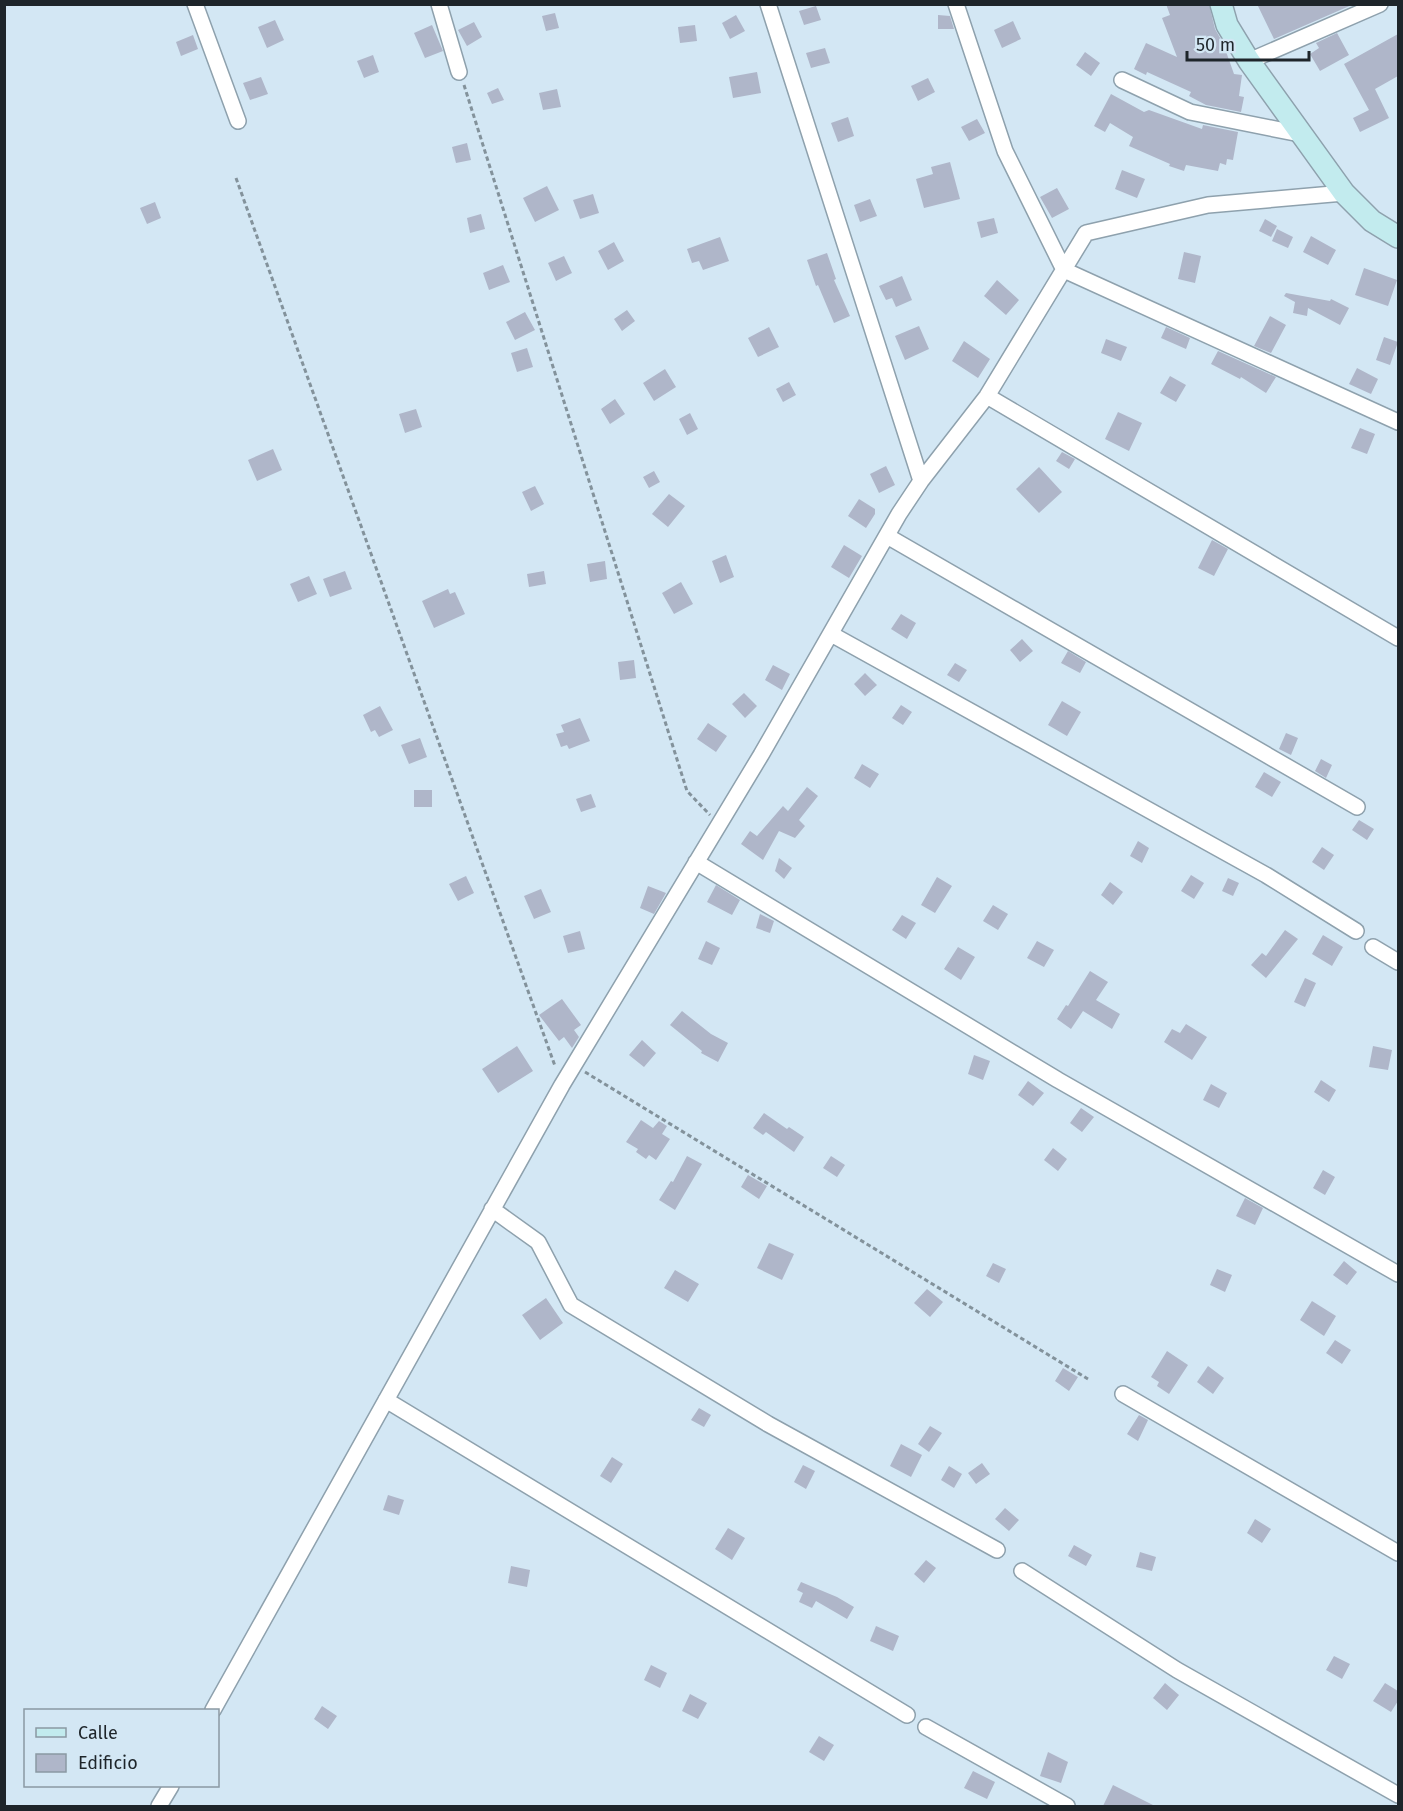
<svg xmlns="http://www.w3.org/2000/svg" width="1403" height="1811" viewBox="0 0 1403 1811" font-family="'Fira Sans',sans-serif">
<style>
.building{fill:#afb6c9}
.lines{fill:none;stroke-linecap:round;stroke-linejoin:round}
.street-casing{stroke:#8ea1ad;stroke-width:18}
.secondary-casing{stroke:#8ea1ad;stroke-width:24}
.path{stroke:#83929b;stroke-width:3;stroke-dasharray:4.5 3;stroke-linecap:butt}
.street{stroke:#fff;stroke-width:15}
.secondary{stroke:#c2ebee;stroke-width:21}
</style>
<rect width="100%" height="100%" fill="#d3e7f4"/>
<path class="building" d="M1166 4H1209L1215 29 1223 43 1234 74 1242 75 1239 96 1244 97 1241 112 1206 105 1189 96 1191 92 1147 72 1146 75 1134 69 1146 43 1177 57 1162 18 1170 15Z
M1257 4H1354L1274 39Z
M816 6 821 20 804 25 799 11Z
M555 13 559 28 546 31 542 16Z
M736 15 745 31 730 39 722 23Z
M938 15 950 16 954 29H938Z
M275 20 284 40 267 48 258 27Z
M1013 21 1021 39 1002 48 994 30Z
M474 22 482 37 467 46 458 30Z
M432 25 443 51 425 58 414 33Z
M695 25 697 41 680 43 678 27Z
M1337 33 1349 55 1320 71 1310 54 1319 48 1316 43Z
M1398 34V76L1375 89 1389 118 1360 132 1353 118 1369 110 1344 64Z
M193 35 198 49 181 56 176 42Z
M825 48 830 63 811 68 806 53Z
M1085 52 1100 63 1091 76 1076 65Z
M373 55 379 72 364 78 357 61Z
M757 72 761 93 733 98 729 77Z
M261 77 268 94 250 100 243 83Z
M928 78 935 92 918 101 911 86Z
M498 88 504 100 492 104 487 93Z
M557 89 561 107 543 110 539 93Z
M1111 94 1144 112 1149 110 1202 129 1203 125 1238 132 1233 160 1227 159 1226 165 1220 163 1218 171 1186 165 1184 171 1169 166 1170 164 1129 146 1133 137 1110 123 1105 132 1094 126Z
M848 117 854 136 838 142 831 123Z
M977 119 985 133 969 141 961 127Z
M467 143 471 160 456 163 452 147Z
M950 162 960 199 924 208 916 179 933 174 931 167Z
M1122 170 1145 179 1137 198 1115 189Z
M547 186 559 210 535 222 523 198Z
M1057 188 1069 209 1052 218 1040 197Z
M593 194 599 213 580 219 573 200Z
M870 199 877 216 860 222 854 205Z
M155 202 161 218 147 224 140 208Z
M481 214 485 229 470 233 467 218Z
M994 218 998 233 981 238 977 222Z
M1265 219 1277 226 1271 237 1259 231Z
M1277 229 1293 237 1288 248 1272 241Z
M1311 236 1336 250 1328 265 1303 252Z
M720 237 729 261 703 270 699 261 692 263 687 249Z
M614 242 624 261 608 270 598 251Z
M1184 252 1201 256 1195 283 1178 279Z
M827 253 836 279 834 280 850 316 834 323 818 285 816 286 807 260Z
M564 256 572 273 556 281 548 263Z
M503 265 510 282 489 290 483 273Z
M1364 268 1397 280 1388 306 1355 295Z
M902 276 912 300 896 307 892 298 886 300 879 286Z
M997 280 1019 300 1006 315 984 296Z
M1286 293 1330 301 1331 299 1349 308 1340 325 1308 308 1307 316 1293 313 1295 302 1284 296Z
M627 310 635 321 622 331 614 319Z
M525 312 535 330 515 340 506 322Z
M1270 316 1286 325 1271 353 1254 346Z
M919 326 929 349 905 360 895 336Z
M769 327 779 347 758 357 748 338Z
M1166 327 1190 338 1186 349 1161 338Z
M1384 337 1398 342 1390 365 1376 360Z
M1106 339 1127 347 1121 361 1101 353Z
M964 341 990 359 978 378 952 361Z
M527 348 533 367 517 372 511 353Z
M1218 351 1276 377 1266 393 1241 377 1240 379 1211 364Z
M1357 368 1378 379 1371 394 1349 384Z
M665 369 676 387 654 401 643 383Z
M1170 376 1186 385 1176 402 1160 393Z
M789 382 796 395 783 402 776 389Z
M615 399 625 414 610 424 601 409Z
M416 409 422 427 405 433 399 414Z
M1118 412 1142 423 1129 451 1105 439Z
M690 413 698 429 687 435 679 419Z
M1360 428 1375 434 1367 454 1351 448Z
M273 449 282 470 257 481 248 460Z
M1062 452 1075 459 1069 469 1056 461Z
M886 466 895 485 879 493 870 474Z
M1039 467 1062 492 1039 513 1016 489Z
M654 471 660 482 649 488 643 477Z
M535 486 544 504 531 511 522 492Z
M669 494 685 506 668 527 652 514Z
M859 499 875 509V514L866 528 848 516Z
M1212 540 1228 549 1214 576 1198 568Z
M844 545 862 556 849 578 831 567Z
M726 555 734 577 720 583 712 561Z
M605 561 607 579 590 582 587 564Z
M345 571 352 589 330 597 323 579Z
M544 571 546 584 529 587 527 574Z
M309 576 317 594 298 602 290 584Z
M681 582 693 604 674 614 662 593Z
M448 589 450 594 455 592 465 614 434 628 422 601Z
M901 614 916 623 907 639 891 629Z
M1022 639 1033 651 1020 662 1010 650Z
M1068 651 1086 662 1080 673 1061 663Z
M634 660 636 678 620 680 618 662Z
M955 663 967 670 959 682 947 675Z
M773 665 790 674 782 690 765 680Z
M865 673 877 685 865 696 854 684Z
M744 693 757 706 745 718 732 704Z
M1062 701 1081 712 1067 736 1048 725Z
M901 705 912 712 903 725 892 718Z
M380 706 393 730 379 737 375 730 371 732 363 715Z
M580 718 590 741 569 749 567 745 561 747 556 734 564 732 561 725Z
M708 723 727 736 716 752 697 739Z
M1286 733 1298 738 1291 755 1279 749Z
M420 738 427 757 409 764 401 745Z
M1321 759 1332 765 1326 778 1315 771Z
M862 764 879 774 870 788 854 778Z
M1264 772 1281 782 1272 797 1255 787Z
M807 787 818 796 799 820 805 826 795 838 779 831 763 860 741 844 750 831 757 836 783 806 788 811Z
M414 790H432V807H414Z
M591 794 596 807 581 812 576 799Z
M1359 820 1374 829 1367 840 1352 830Z
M1138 841 1149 848 1142 863 1130 856Z
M1322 847 1334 855 1324 870 1312 862Z
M779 858 792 868 784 879 775 871Z
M1191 875 1204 883 1194 899 1181 891Z
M466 876 474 893 458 901 449 884Z
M937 877 952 886 935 913 921 905Z
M1228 878 1239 883 1233 896 1222 891Z
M1110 882 1123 892 1113 905 1101 895Z
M716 885 740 900 732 915 707 902Z
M648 886 666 893 654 914 640 908Z
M541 889 551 912 534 919 524 896Z
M993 905 1008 914 998 930 983 921Z
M760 914 774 921 770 933 756 928Z
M902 915 916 923 906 939 892 930Z
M1285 930 1298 939 1266 978 1251 965 1262 953 1266 956Z
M580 931 585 949 568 953 563 936Z
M1323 935 1343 947 1332 966 1312 954Z
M706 941 720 948 712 965 698 959Z
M1037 941 1054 950 1044 967 1027 958Z
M958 947 975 957 961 980 944 969Z
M1090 971 1108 982 1096 1000 1120 1014 1112 1029 1083 1011 1071 1029 1057 1019 1066 1005 1068 1006Z
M1305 978 1316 983 1305 1007 1294 1002Z
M562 999 581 1025 574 1030 579 1037 572 1048 564 1037 559 1041 539 1015Z
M682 1011 711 1034 728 1043 718 1062 701 1053 702 1051 670 1025Z
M1186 1024 1207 1037 1192 1060 1164 1042 1172 1029 1180 1033Z
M642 1040 656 1053 644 1067 629 1055Z
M517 1046 533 1071 498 1093 482 1069Z
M1373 1046 1392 1050 1388 1070 1369 1067Z
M974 1055 990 1061 983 1080 968 1074Z
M1321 1080 1336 1090 1329 1102 1314 1092Z
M1028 1081 1044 1093 1033 1106 1018 1095Z
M1211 1084 1227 1093 1219 1108 1203 1100Z
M1081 1108 1094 1117 1082 1132 1070 1123Z
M764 1113 787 1129 789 1127 804 1137 794 1152 766 1132 763 1135 753 1128Z
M641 1120 653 1128 659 1121 667 1126 662 1134 670 1139 656 1160 649 1155 646 1159 636 1152 638 1149 626 1142Z
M1053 1148 1067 1159 1058 1171 1044 1160Z
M687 1156 702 1164 675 1210 659 1200 671 1181 673 1182Z
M831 1156 845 1165 837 1177 823 1168Z
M1323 1170 1335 1177 1325 1195 1313 1188Z
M748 1175 767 1186 759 1199 741 1187Z
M1245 1198 1263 1208 1255 1225 1236 1216Z
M769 1243 794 1254 782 1280 757 1268Z
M1344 1261 1357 1272 1347 1285 1333 1275Z
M993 1263 1006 1269 999 1283 986 1276Z
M1217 1269 1232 1275 1225 1292 1210 1285Z
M675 1270 699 1284 688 1302 664 1288Z
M927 1289 943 1302 930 1317 914 1303Z
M546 1298 563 1323 540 1340 522 1315Z
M1312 1301 1336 1316 1324 1336 1300 1320Z
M1335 1340 1351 1350 1342 1364 1326 1353Z
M1167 1351 1188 1365 1169 1394 1157 1386 1159 1382 1151 1377Z
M1208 1366 1224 1378 1213 1394 1197 1382Z
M1063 1368 1078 1377 1069 1391 1055 1381Z
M699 1408 711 1415 704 1427 691 1420Z
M1139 1415 1148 1420 1138 1441 1127 1434Z
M930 1426 942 1433 929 1452 918 1444Z
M901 1444 922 1455 911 1477 890 1466Z
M612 1457 623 1464 611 1483 600 1476Z
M982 1463 990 1474 976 1484 968 1473Z
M803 1465 815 1471 806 1489 794 1482Z
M949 1466 962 1474 954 1488 941 1480Z
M388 1495 404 1500 399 1515 383 1510Z
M1005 1508 1019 1520 1009 1531 995 1519Z
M1255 1519 1271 1529 1262 1543 1247 1533Z
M728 1528 745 1538 732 1560 715 1549Z
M1074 1545 1092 1555 1086 1566 1068 1556Z
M1140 1552 1156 1557 1152 1571 1136 1567Z
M926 1560 936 1568 924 1583 914 1574Z
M511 1566 530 1570 527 1587 508 1583Z
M801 1582 837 1597 854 1607 847 1619 816 1601 812 1608 799 1602 803 1593 797 1590Z
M876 1626 899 1636 893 1651 870 1641Z
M1334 1656 1350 1664 1342 1679 1326 1670Z
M651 1665 667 1673 660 1688 644 1680Z
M1165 1683 1179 1695 1167 1710 1153 1698Z
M1385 1683 1398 1691V1701L1391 1712 1373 1701Z
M690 1694 707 1703 698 1719 682 1711Z
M322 1706 337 1716 328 1729 314 1719Z
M819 1736 834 1745 824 1761 809 1752Z
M1048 1752 1068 1762 1061 1783 1040 1776Z
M973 1771 995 1782 987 1799 964 1788Z
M1113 1785 1155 1806H1103Z"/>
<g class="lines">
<g class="street-casing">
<path id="street" d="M195 4 238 121
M439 4 459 72
M768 4 921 481
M956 4 1005 151 1064 270 1398 422
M1249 61 1380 4
M1122 80 1190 112 1300 134
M987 396 1398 638
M887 536 1357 807
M831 634 1266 875 1356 931
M696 862 1058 1080 1398 1274
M1373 947 1398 962
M492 1209 538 1242 571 1305 768 1424 997 1550
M1123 1394 1398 1553
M386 1400 907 1715
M1022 1571 1177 1670 1398 1795
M213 1710 562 1085 761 755 899 514 921 481 987 396 1086 233 1208 205 1344 193
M926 1727 1067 1806
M159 1806 171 1786"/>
</g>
<g class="secondary-casing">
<path id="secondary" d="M1221 4 1227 25 1249 61 1344 193 1372 221 1398 237"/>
</g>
<path class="path" d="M464 85 687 791 710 815
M236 178 555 1066
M585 1072 1088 1379"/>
<use href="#street" class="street"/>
<use href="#secondary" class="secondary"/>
</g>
<rect width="1403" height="1811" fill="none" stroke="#1e252a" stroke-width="12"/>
<rect x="24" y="1709" width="195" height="78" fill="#d3e7f4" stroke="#8b99a3" stroke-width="1.5"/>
<rect x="36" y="1728" width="30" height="9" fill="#c2ebee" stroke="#8b99a3" stroke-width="1.5"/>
<text x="78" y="1739" font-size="18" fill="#1e252a">Calle</text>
<rect x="36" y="1754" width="30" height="18" fill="#afb6c9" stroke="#8b99a3" stroke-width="1.5"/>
<text x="78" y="1769" font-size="18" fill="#1e252a">Edificio</text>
<path d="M1187 51v9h122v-9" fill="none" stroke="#1e252a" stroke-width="3"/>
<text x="1196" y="51" font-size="18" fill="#1e252a" stroke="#d3e7f4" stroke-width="4.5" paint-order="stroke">50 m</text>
</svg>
